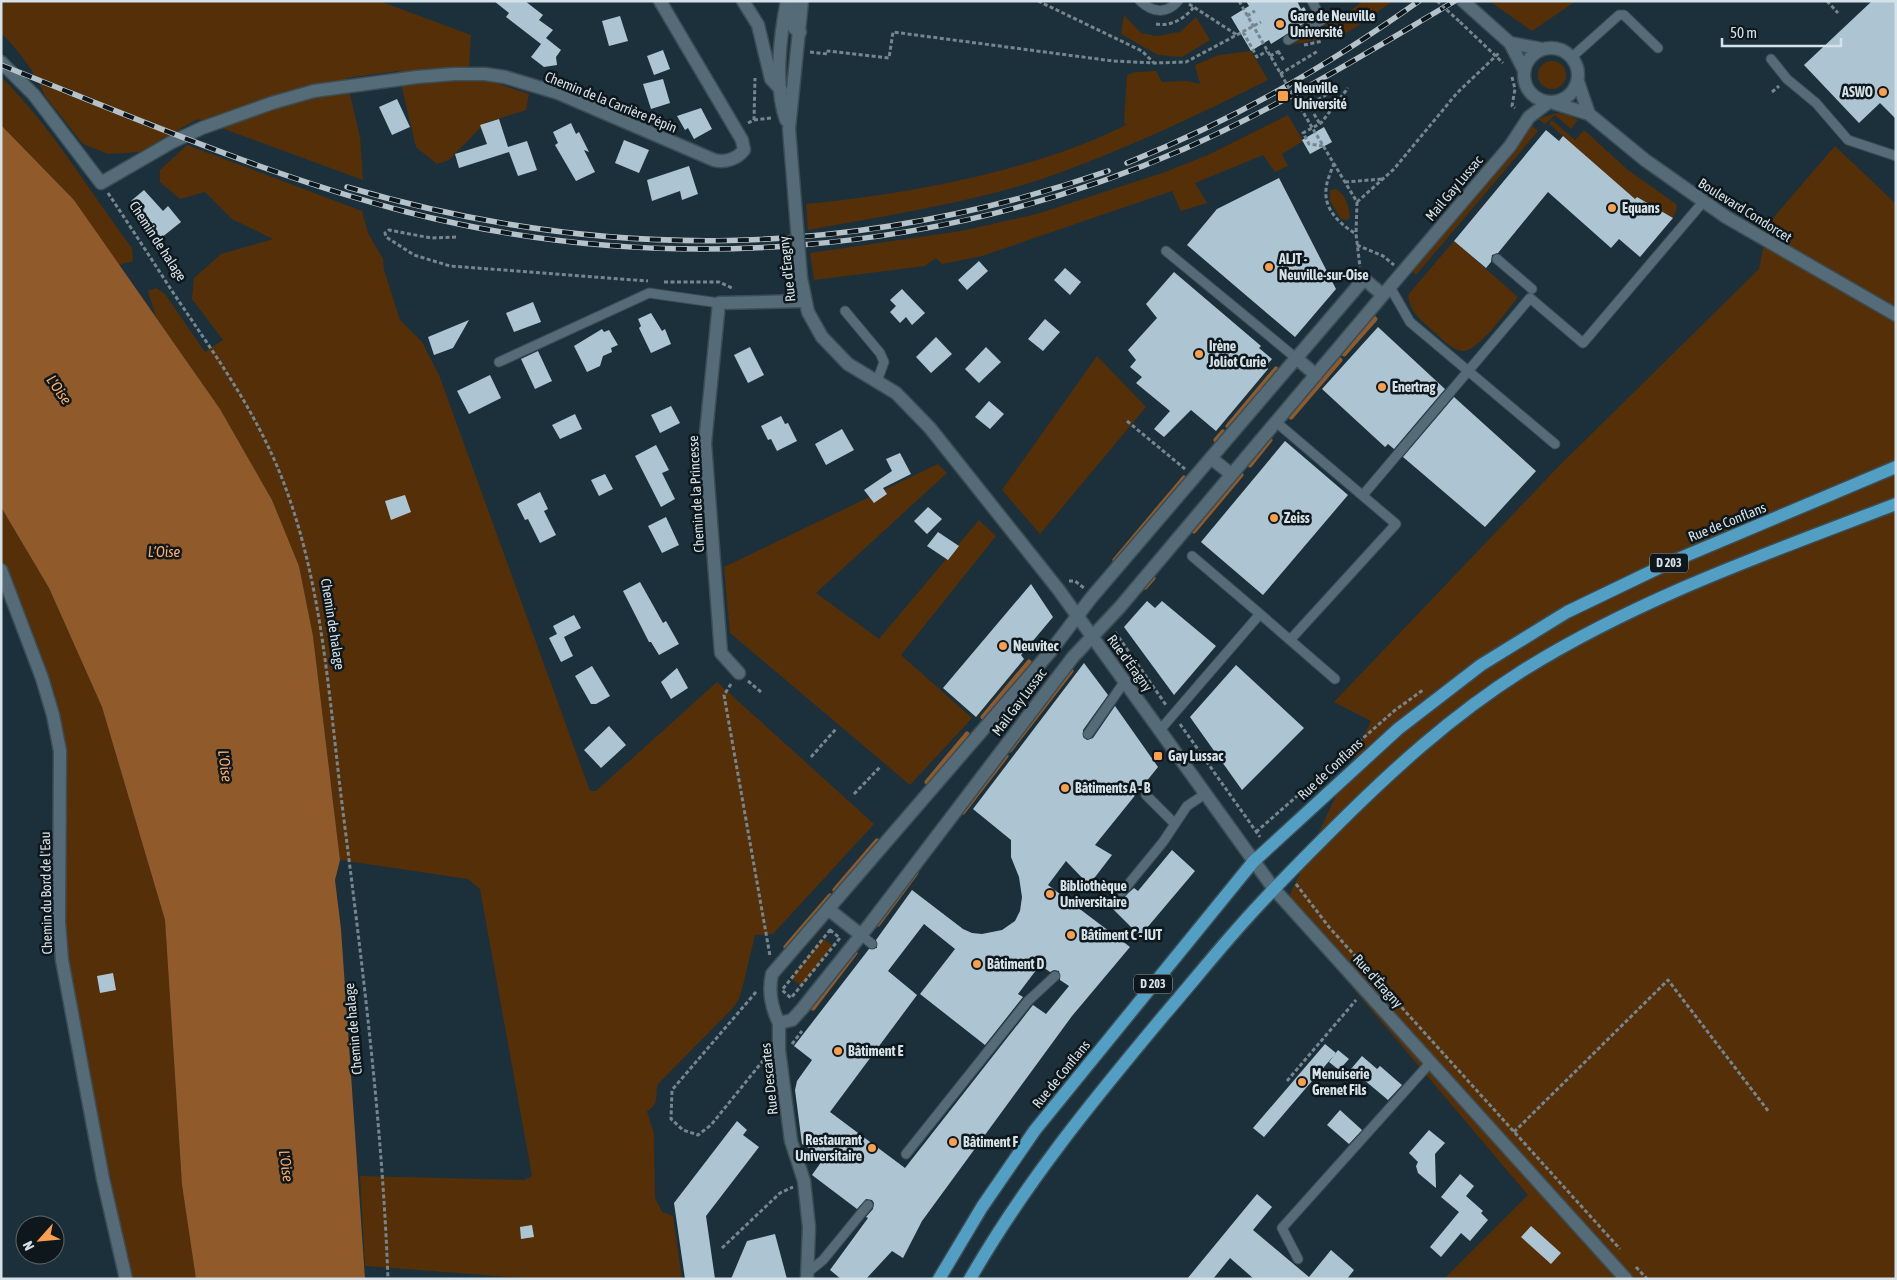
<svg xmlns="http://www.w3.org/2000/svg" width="1897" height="1280" viewBox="0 0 1897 1280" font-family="'Asap Condensed',sans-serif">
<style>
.green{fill:#552f08}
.water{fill:#905a2a}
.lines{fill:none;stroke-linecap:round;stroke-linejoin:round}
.stream{stroke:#905a2a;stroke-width:5}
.building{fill:#adc5d3;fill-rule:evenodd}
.lane-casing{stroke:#3b4d55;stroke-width:11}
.street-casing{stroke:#3b4d55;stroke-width:15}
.secondary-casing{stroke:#3b4d55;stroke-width:15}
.primary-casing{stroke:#3b4d55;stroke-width:15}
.path{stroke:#76868f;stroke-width:3;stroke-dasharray:4 2.5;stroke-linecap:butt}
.lane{stroke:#556b77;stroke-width:9}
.street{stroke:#556b77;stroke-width:12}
.secondary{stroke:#556b77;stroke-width:12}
.primary{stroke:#539ec3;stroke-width:12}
.rail-casing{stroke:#b5c2ca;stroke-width:5.5}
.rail{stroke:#0e171b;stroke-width:4;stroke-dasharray:11;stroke-linecap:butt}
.secondary-bridge-casing{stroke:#3b4d55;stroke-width:15;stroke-linecap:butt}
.path-bridge{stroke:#76868f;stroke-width:3;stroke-dasharray:4 2.5;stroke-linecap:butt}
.secondary-bridge{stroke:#556b77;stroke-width:12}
.poi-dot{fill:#fa9f4e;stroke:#0e171b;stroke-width:2}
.labels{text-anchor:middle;stroke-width:5;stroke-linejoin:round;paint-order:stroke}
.shield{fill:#0e171b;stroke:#9aa5ab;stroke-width:1}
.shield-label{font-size:12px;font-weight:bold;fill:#d6e2e9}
.poi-label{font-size:14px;font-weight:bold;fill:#d6e2e9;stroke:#0e171b;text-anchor:start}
.street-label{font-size:14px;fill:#d6e2e9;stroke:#0e171b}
.water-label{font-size:15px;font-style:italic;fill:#fcad6a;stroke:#0e171b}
</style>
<rect width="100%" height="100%" fill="#1c303b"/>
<path class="green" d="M1 1H379L471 35 469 67 490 81 529 94 526 110 485 123 449 160 437 164 416 147 398 71 346 78 360 137 363 180 197 119 140 152 108 154 83 144 45 96C38 76 17 48 1 33Z
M1363 1H1393L1350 31 1337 36 1291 45 1350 11Z
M1489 1H1576L1532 31Z
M1124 15 1141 33 1157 36 1180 32 1196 17 1210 40 1182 57 1158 55 1121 34Z
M1251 51 1268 80C1194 117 1120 152 1042 179 966 204 886 215 808 230L806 204C908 194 1034 171 1126 125L1124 122 1127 75 1136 72 1156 71 1162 82 1186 81 1200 84 1195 65 1219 55Z
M1538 75a14 14 0 1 1 28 0a14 14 0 1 1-28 0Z
M1 77C52 127 89 191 132 248L133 261 119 265 74 200 1 125Z
M1557 113 1568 115 1578 120 1571 129 1555 115 1545 124 1538 119Z
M1288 115 1303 141 1282 154 1288 166 1275 172 1263 155 1195 183 1207 203 1181 211 1172 191 982 256 942 264 936 258 925 266 814 280 810 253 961 231 1037 214 1165 172 1208 155Z
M1552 120 1575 140 1584 130 1628 170 1676 204 1677 208 1673 218 1637 197 1635 199 1549 124Z
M1530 124 1538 131 1416 275 1412 271 1415 266Z
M187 145 362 211 368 233 383 259 384 270 400 320 422 342 439 375 590 791H596L717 682 874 824 773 934 755 935 743 985 739 999 732 1009 658 1084C654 1095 661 1104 647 1111L654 1134 655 1198 662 1212 673 1216 682 1279H538L365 1266 360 1176 524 1180 532 1176 480 889 468 879 340 860 313 636 299 566 272 500 220 409 156 317 148 291 156 288 165 294 205 352 223 340 192 299 194 278 221 254 273 239 232 219 205 192 180 199 160 182V170Z
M1835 146 1896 204V1279H1444L1528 1195 1284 907 1371 721 1334 702 1559 466 1759 269 1768 224Z
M1336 189C1347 196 1348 205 1350 217L1347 220 1341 219 1330 201V190Z
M1454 241 1518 297C1508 309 1477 354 1461 351 1451 349 1441 338 1433 331 1421 320 1410 312 1408 295Z
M1097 356 1146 407 1040 534 1002 490Z
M938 464 947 473 816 593 879 639 979 520 996 536 901 655 972 718 910 785 730 633 724 567Z
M1 507 49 588 102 707 165 920 182 1185 196 1279H131L66 960 62 752 1 565Z
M823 938 833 946 801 986 791 978Z"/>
<path class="water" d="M1 125 74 200 220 409 272 500 299 566 313 636 340 860 335 880 341 929 365 1279H196L182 1185 165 920 102 707 49 588 1 507Z"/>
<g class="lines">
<path class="stream" d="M1344 354 1375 319
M1291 417 1340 360
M1228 426 1276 369
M1216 440 1223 432
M1250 465 1270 440
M1194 531 1241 475
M1115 560 1184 478
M1145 587 1153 578
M983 717 1029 662
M1010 750 1071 671
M927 782 967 734
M963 812 1006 756
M835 890 877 841
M878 924 916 873
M786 947 830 896
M813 1008 855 953"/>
</g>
<path class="building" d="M494 1H525L543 15 539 20 553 30 546 38 561 50 556 57 557 65 544 67 531 57 541 44 506 17 509 13Z
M1246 1H1297L1301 9 1304 7 1311 19 1271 44 1269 40 1251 51 1231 17 1249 6Z
M1872 1H1896V119L1880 103 1859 123 1804 65Z
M620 16 628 41 609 46 602 21Z
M663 50 670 69 654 75 647 56Z
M663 79 670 103 651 109 643 84Z
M397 99 410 127 392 135 379 107Z
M701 108 712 129 694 139 688 128 685 130 677 116Z
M499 119 508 147 527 141 537 170 518 176 509 152 459 168 455 154 487 144 480 125Z
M571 123 576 134 579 132 589 152 584 150 595 172 576 181 555 145 558 143 553 132Z
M1324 127 1332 142 1310 154 1302 140Z
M1546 130 1559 141 1563 136 1635 199 1637 197 1673 218 1640 257 1619 239 1611 248 1548 192 1498 253 1492 255 1491 262 1486 268 1454 241Z
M624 140 649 150 639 173 615 163Z
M689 166 698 194 682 200 680 191 652 201 647 180Z
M1279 178 1336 289 1295 337 1187 245 1217 209Z
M144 190 163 211 168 206 181 222 161 238 131 201Z
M979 261 988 271 967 290 958 280Z
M1065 268 1081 282 1070 295 1054 280Z
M1174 272 1261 346 1259 348 1272 359 1266 366 1268 369 1216 431 1191 410 1164 437 1154 429 1170 411 1136 383 1142 377 1130 367 1136 360 1128 350 1157 318 1146 304Z
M902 289 925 313 912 325 906 317 900 323 890 312 896 306 890 300Z
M533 302 541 322 514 332 506 313Z
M651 313 662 331 665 329 671 344 651 353 639 328 641 326 638 319Z
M1045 319 1060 332 1043 351 1028 339Z
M469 320 453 348 434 355 428 337Z
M1378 327 1445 389 1394 449 1388 444 1385 447 1322 389Z
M602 329 604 332 609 330 618 345 611 348 612 352 603 356 600 366 587 372 574 346Z
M936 337 952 354 931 373 916 357Z
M750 347 764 375 748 383 734 355Z
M986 347 1001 362 979 383 965 369Z
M538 351 552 381 535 389 521 359Z
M490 375 501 398 469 414 457 391Z
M1454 397 1536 471 1485 527 1403 457Z
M989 401 1004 414 990 429 975 417Z
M671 406 680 423 660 433 651 415Z
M575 414 582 429 560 439 552 425Z
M781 416 785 424 788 423 797 441 777 451 771 439 768 440 761 426Z
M842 429 854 450 826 465 815 444Z
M1285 441 1348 495 1263 595 1201 542Z
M656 445 669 470 662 473 675 499 661 507 635 456Z
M900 453 911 474 883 488 887 494 874 503 864 490 892 471 886 459Z
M605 474 613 489 599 496 591 480Z
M540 492 548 509 544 511 556 535 540 543 528 519 525 520 517 504Z
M405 495 411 512 391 520 385 501Z
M928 507 942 519 927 534 914 521Z
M666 517 679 545 662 553 648 526Z
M938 532 959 546 948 560 927 546Z
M640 582 663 623 666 621 679 644 659 655 651 642H649L623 591Z
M1031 584 1053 617 1021 655 1024 659 976 717 943 688Z
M1147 601 1155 608 1162 601 1216 646 1174 695 1124 627Z
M574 615 581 628 564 637 573 656 561 662 549 638 557 634 553 626Z
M1084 663 1108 695 1083 730V737L1087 740 1093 738 1115 706 1158 767 1095 845 1112 855 1089 885 1066 861 1048 885 1130 947 1072 1016 922 1221 903 1258 892 1251 866 1279H841L830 1270 868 1218 866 1217 873 1209 874 1203 872 1200 866 1199 857 1209 812 1175 824 1158 802 1144 795 1090 797 1081 812 1060 794 1046 869 949 877 948 876 940 912 890 963 929 972 933 982 934 1002 930 1015 921 1020 911 1022 897 1019 877 1011 857V840L973 809ZM924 924 955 949 920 994 985 1045 1023 997 1018 994 1040 965 1050 972 1054 970 1059 971 1060 980 1069 986 1046 1014 1033 1005 905 1168 830 1112 917 995 888 971Z
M1236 665 1304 728 1242 790 1190 717Z
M592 666 610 696 596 704H591L575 676Z
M677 668 688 688 671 699 661 682Z
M609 726 626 745 601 768 584 750Z
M1172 850 1195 871 1140 936 1112 908 1134 888 1138 891Z
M113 973 116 990 100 993 97 976Z
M1325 1044 1336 1053 1264 1137 1253 1128Z
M1338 1050 1349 1059 1339 1070 1329 1062Z
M1362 1056 1377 1069 1380 1066 1402 1085 1388 1100 1351 1069Z
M1340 1110 1362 1130 1349 1144 1327 1125Z
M737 1121 747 1130 743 1135 759 1147 706 1216 715 1279H685L674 1203Z
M1429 1130 1445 1143 1435 1154 1436 1188 1418 1173 1416 1166 1418 1162 1409 1153Z
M1460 1174 1474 1186 1466 1196 1483 1211 1481 1213 1488 1220 1470 1241 1461 1233 1441 1257 1430 1247 1459 1212 1441 1197Z
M1257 1194 1272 1207 1253 1230 1309 1277 1331 1250 1354 1270 1347 1279H1254L1230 1258 1213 1279H1187Z
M532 1225 534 1237 521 1239 520 1227Z
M1531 1226 1561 1253 1551 1264 1521 1237Z
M775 1234 787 1279H731L747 1241Z"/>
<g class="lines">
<g class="lane-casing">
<path id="lane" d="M1140 1C1152 12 1166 15 1178 1
M1288 40 1322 20 1312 1
M1572 57 1619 15H1624L1658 48
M1771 59 1787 79 1816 103 1848 140 1896 156
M1166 251 1296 358
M1497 259 1532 289
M1390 287 1410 322 1555 444
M845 311 880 353 884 362 877 381
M499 362 649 293 719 303
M1276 422 1396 524 1290 640
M1363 495 1530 298 1583 343 1703 202
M1260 614 1335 679
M1160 730 1260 614 1192 556
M1088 734 1125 681
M1146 795 1175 824
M1122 892 1163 842 1187 806 1205 794
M861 935 872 944
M906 1154 1028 1001 1055 976
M1298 1259 1282 1228 1430 1063
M807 1273 823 1260 868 1205"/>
</g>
<g class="street-casing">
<path id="street" d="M743 1 758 25 771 79 781 90
M794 1 792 15 794 28 800 32
M1 62 34 95 101 183 172 142 202 128 272 103 314 91 417 77 454 74H485L505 77 558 93 714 160C725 163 737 159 744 150L742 140 660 1
M1364 279 1383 295 1120 607 1073 657 870 924 802 1009 792 1020 779 1023C771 1007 768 992 772 974L1050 652 1091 598Z
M1383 295 1510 146 1529 117 1549 102
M1296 358 1316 375
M1211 458 1231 474
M1 570 42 678 53 715 60 751 59 922 62 960 103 1179 126 1279
M739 673 721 653 705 443 719 303 804 301
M828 909 861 935
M779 1023V1050L791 1141 804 1181 809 1227 807 1279"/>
</g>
<g class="secondary-casing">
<path id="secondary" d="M1463 1 1510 43 1524 70
M1510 43 1542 49
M1524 75a27 27 0 1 1 54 0a27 27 0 1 1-54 0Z
M1578 82 1589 114
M1554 103 1589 114 1645 160 1726 217 1896 315
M786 120C774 87 780 35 787 1
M795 203 789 129 802 1
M801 278 808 312 822 337 848 364 896 393 930 428 1058 589 1274 889 1626 1279"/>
</g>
<g class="primary-casing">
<path id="primary" d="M939 1279 982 1207 1035 1130 1253 862 1398 729 1481 665 1567 612 1671 562 1896 467
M970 1279C1025 1183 1094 1099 1165 1014 1196 978 1226 940 1258 906 1282 880 1307 855 1332 830 1391 771 1451 716 1522 671 1639 598 1768 553 1896 504"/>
</g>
<path class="path" d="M1038 1 1142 51 1154 63
M1239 1 1271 57
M1827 1 1838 13
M1189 4 1237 35
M1247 16 1255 11
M1460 22 1503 63
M1156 24C1171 27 1185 18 1194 7
M1243 32 1257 57 1267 51
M1304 45 1323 41
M1278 51 1284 61
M810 52 828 54V51L889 58 893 32 1113 61 1154 63 1186 62 1261 22
M1270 56 1281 50
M1280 74 1318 51
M1512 77 1515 89 1512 106 1515 108
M1772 92 1779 86
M1301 110 1337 88
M1314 114 1320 124
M754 120 771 118
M748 123 754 120 755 78
M1310 124 1357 202 1356 234 1360 267
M1323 146 1309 144 1303 133 1321 123 1348 88
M1334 163C1331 172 1326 182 1326 190 1324 210 1341 225 1356 234
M1345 182 1382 179
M108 193C130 226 152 260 174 294 213 352 249 401 277 466 322 573 328 690 342 804 362 962 382 1120 388 1279
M1357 202 1394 169 1457 93 1500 52
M456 237 431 238 389 230 385 233 386 237 414 255 450 266 648 281
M1357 245 1383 256 1394 265
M664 282H719L734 289
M1127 421 1185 469
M1069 581H1075L1084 588
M1115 632 1166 705
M748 681 761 692
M731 684 724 695 770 956
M1180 724 1260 837
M811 757 836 729
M854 794 881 766
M1256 832 1394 711 1423 690
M1296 884 1329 927 1620 1249
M830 930 840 938 791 998 782 990Z
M756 992 672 1090 671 1119 683 1130 698 1135 711 1125 766 1057
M792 1044 802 1031
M1287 1081 1356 1000
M1514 1132 1668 980 1769 1112
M722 1248 780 1193 793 1187
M1636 1267 1647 1279"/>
<use href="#lane" class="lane"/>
<use href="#street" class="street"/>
<use href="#secondary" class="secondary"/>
<use href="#primary" class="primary"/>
<g class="rail-casing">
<path id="rail" d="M1 65C135 118 268 176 407 212 665 278 940 255 1184 149 1279 107 1366 53 1455 1
M1127 163C1235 119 1323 69 1419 1
M347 187C605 263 854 259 1108 171"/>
</g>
<use href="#rail" class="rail"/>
<g class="secondary-bridge-casing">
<path id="secondary-bridge" d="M795 203 801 278"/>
</g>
<path class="path-bridge" d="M1437 1 1460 22
M1271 57 1310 124"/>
<use href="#secondary-bridge" class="secondary-bridge"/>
</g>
<g class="poi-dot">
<circle cx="1280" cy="24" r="5"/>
<circle cx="1883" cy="92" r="5"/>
<rect x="1277" y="90" width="12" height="12" rx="2.5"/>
<circle cx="1612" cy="208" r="5"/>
<circle cx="1269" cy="267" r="5"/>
<circle cx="1199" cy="354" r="5"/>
<circle cx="1382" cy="387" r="5"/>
<circle cx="1274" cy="518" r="5"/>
<circle cx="1003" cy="646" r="5"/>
<rect x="1153" y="751" width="10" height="10" rx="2.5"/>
<circle cx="1065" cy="788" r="5"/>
<circle cx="1050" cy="894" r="5"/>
<circle cx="1071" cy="935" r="5"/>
<circle cx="977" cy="964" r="5"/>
<circle cx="838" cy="1051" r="5"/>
<circle cx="1302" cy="1082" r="5"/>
<circle cx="953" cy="1142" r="5"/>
<circle cx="872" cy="1148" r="5"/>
</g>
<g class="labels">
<g class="shield">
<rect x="1650" y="553.5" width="38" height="19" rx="4"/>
<rect x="1134" y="974.5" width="38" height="19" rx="4"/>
</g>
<g class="shield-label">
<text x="1669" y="567">D 203</text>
<text x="1153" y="988">D 203</text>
</g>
<g class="poi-label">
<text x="1290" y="21">Gare de Neuville<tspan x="1290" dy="16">Université</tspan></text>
<text x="1294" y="93">Neuville<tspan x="1294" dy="16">Université</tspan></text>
<text x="1873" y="97" text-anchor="end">ASWO</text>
<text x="1622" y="213">Equans</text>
<text x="1279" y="264">ALJT -<tspan x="1279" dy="16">Neuville-sur-Oise</tspan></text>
<text x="1209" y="351">Irène<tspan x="1209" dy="16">Joliot Curie</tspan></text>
<text x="1392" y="392">Enertrag</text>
<text x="1284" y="523">Zeiss</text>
<text x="1013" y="651">Neuvitec</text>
<text x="1168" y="761">Gay Lussac</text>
<text x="1075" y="793">Bâtiments A - B</text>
<text x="1060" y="891">Bibliothèque<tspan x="1060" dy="16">Universitaire</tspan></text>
<text x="1081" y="940">Bâtiment C - IUT</text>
<text x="987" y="969">Bâtiment D</text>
<text x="848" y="1056">Bâtiment E</text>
<text x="1312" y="1079">Menuiserie<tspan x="1312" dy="16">Grenet Fils</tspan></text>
<text x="862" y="1145" text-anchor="end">Restaurant<tspan x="862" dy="16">Universitaire</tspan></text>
<text x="963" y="1147">Bâtiment F</text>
</g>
<g class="street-label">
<text transform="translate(611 102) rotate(22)" y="5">Chemin de la Carrière Pépin</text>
<text transform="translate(1454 188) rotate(-50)" y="5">Mail Gay Lussac</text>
<text transform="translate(1745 210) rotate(32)" y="5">Boulevard Condorcet</text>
<text transform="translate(158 241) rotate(57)" y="5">Chemin de halage</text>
<text transform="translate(787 269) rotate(-96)" y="5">Rue d'Éragny</text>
<text transform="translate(696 494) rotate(-93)" y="5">Chemin de la Princesse</text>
<text transform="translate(1727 522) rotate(-22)" y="5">Rue de Conflans</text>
<text transform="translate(333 624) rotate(81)" y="5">Chemin de halage</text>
<text transform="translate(1130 663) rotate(54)" y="5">Rue d'Éragny</text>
<text transform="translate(1019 702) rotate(-53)" y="5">Mail Gay Lussac</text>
<text transform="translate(1330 769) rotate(-43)" y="5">Rue de Conflans</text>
<text transform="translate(46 893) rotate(-91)" y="5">Chemin du Bord de l'Eau</text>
<text transform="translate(1378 981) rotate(48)" y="5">Rue d'Éragny</text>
<text transform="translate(353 1029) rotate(-95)" y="5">Chemin de halage</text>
<text transform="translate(1061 1074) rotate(-51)" y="5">Rue de Conflans</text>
<text transform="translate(769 1079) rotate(-96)" y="5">Rue Descartes</text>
</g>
<g class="water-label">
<text transform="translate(59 390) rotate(55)" y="5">L'Oise</text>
<text x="164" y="557">L’Oise</text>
<text transform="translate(225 766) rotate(83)" y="5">L'Oise</text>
<text transform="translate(286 1166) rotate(82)" y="5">L'Oise</text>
</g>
</g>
<rect width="1897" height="1280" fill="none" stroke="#d6e2e9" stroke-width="5"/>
<g transform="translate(40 1240) rotate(243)"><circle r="24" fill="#0e171b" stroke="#5e686d"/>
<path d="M0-4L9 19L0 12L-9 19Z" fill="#fa9f4e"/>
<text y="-8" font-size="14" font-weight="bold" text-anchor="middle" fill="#d6e2e9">N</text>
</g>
<path d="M1722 38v8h119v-8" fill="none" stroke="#d6e2e9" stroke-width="2.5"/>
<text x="1730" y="38" font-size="15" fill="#d6e2e9" stroke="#0e171b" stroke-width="4" paint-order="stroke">50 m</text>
</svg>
